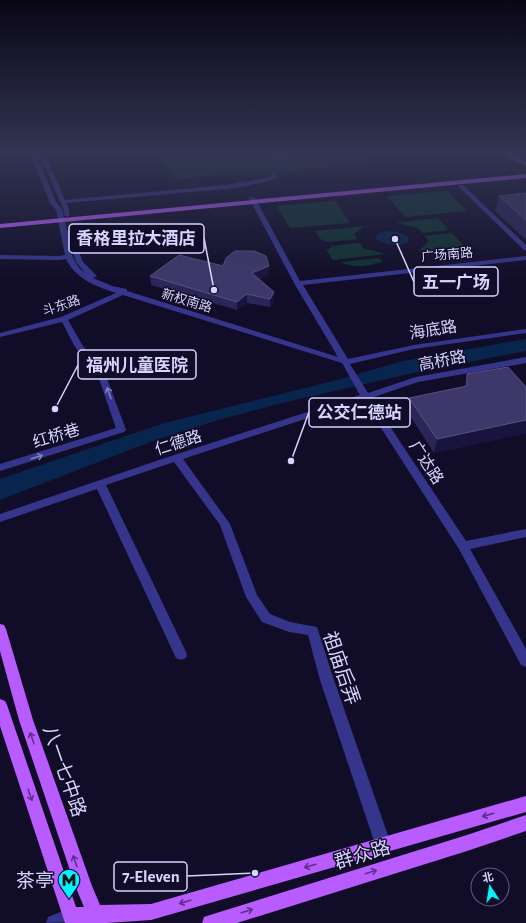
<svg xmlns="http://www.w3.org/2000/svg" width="526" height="923" viewBox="0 0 526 923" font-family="'Alegreya Sans','Noto Sans SC',sans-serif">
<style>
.green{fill:#103330}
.water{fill:#08254d}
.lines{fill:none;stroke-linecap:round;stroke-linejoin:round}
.minor{fill:#35368b;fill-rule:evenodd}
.major{fill:#b95cff;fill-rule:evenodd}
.wall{fill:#2c2558}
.shaded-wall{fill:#19143d}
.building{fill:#3e386a;stroke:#565181}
.oneway{stroke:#7e7ebf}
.oneway2{stroke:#5d3189}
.labels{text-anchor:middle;stroke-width:3;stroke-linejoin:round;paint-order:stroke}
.far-street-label{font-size:13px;fill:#d7d5ff;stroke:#110d28}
.street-label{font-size:16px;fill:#d7d5ff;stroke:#110d28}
.near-street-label{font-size:19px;fill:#d7d5ff;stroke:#110d28}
.near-poi-label{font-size:19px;fill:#d7d5ff;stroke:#110d28;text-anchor:end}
.leader{fill:none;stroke:#d7d5ff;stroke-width:1.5}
.callout-dot{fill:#d7d5ff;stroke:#110d28;stroke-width:1.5}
.callout{fill:#110d28;stroke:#d7d5ff;stroke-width:1.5}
.callout-label{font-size:17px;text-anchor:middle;font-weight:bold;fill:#d7d5ff}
</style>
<rect width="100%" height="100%" fill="#110d28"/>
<path class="green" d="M163 153H367L372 162 274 174 235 173 177 179 166 169 161 154Z
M447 191 467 211 405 217 387 196Z
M335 201 350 223 290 228 277 206Z
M438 218 449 230 422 233 418 228 396 223Z
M365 226 354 234 357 239 328 242 320 239 315 231Z
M452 233 464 246 419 251 429 241 425 236Z
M360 243 363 248 386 254 333 260 326 250 331 248V246Z
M379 258 382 262C367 266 356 269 341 262Z"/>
<path class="water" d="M386 231 398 232 408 237V242C397 247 386 245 376 239L377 234Z
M526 339V351L413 373 282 403 222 419 158 439 0 500V479L164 423 337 380 403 361Z"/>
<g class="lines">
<path class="minor" d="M33 153H39L38 158 56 202 62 209 67 231 70 229 73 231 78 250 83 262 97 276 93 278 112 286 127 289V291L338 357 294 283 249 198 250 197 255 198 300 281 526 256V260L303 285 348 359 414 345 526 329V333L414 349 350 364 368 393 416 377 526 357V363L418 382 371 398 466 541 526 529V537L470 549 526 649V667L521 665 459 549 363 400 183 459 230 524 257 595 270 614 290 622 317 627 334 680 391 844 389 850 383 852 377 850 375 844 320 680 308 635 289 632 262 622 246 597 220 525 174 462 106 485 187 654 186 658 181 660 176 658 97 489 0 522V514L168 457 360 395 342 363 123 295 68 320 83 346 106 376 126 430 124 432 0 471V464L116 428 98 376 75 347 62 322 0 337V333L61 317 116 293C95 286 76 279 66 259L59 260 0 259V255L59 256 65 255 56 210 50 203 32 158ZM69 241 76 262 85 273C74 265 71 254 69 241Z
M41 153H47L49 163 65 200 226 185 271 177V174L274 172 277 174V178L265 182 236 188 67 203 70 215 67 217 64 215 63 208 43 163Z
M514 153H523L516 156Z
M459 185H463L526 245V251L524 250 459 187Z
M71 908 77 910 79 916 77 922 46 923 48 917Z"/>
<path class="major" d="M501 153H509L526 162V166Z
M526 174V178L0 228V224Z
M0 624 4 625 6 629 33 720 92 886 100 905 151 904 526 796V812L151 920 107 923H65L0 726V699L5 701 7 705 76 907H84L76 888 19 720 0 651Z
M526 815V831L467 851 237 923H202L204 917 210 915 467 835Z"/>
</g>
<path class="wall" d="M292 153V162L247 161V154Z
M526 193V240L495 211 499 196Z
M223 266 269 275 259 279 274 292V301L270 307 247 303 237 310 151 285 150 276Z
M467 374 526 387V433L434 453 407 411 409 398 465 386Z"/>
<path class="shaded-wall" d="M269 266V275L252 282V273Z
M274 292V301L270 307V299Z
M247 294V303L237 310V302Z
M526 420V433L434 453 437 439Z"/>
<path class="building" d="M247 153H292V155L247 154Z
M526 193V220L499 196Z
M235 251H254L266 256 269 266 252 273 274 292 270 299 247 294 237 302 150 276 179 255 223 266 226 258Z
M508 367 526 387V420L437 439 409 398 467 386V374Z"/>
<defs><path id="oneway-shaft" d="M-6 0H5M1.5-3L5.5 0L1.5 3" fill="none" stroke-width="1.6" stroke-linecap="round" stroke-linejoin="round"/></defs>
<g class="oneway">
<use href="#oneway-shaft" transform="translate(109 393) rotate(-109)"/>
<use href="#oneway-shaft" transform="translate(37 457) rotate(-17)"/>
</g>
<g class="oneway2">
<use href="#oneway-shaft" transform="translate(32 738) rotate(-109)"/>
<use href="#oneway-shaft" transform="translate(30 795) rotate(71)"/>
<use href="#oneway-shaft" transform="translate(488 815) rotate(164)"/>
<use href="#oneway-shaft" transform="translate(75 861) rotate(-109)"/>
<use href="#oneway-shaft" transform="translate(310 866) rotate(164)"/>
<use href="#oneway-shaft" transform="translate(371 872) rotate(-18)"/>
<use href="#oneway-shaft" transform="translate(185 902) rotate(164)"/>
<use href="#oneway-shaft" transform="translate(247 911) rotate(-18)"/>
</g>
<linearGradient id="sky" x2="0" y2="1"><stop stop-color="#090716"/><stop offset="0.54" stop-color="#323553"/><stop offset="1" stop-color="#323553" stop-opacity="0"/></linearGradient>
<rect width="526" height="282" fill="url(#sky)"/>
<defs>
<g id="metro-pin" transform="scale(1.15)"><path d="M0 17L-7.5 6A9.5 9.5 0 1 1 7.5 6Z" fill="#01f3ff" stroke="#110d28"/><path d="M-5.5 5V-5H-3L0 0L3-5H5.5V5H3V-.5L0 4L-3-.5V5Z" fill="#111"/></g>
</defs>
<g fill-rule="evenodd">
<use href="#metro-pin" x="69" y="880"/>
</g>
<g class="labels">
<g class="far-street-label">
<text transform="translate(447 254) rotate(-5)" y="5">广场南路</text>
<text transform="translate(187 300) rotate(17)" y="5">新权南路</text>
<text transform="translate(61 305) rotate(-19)" y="5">斗东路</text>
</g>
<g class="street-label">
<text transform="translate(433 329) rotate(-9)" y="6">海底路</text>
<text transform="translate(442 360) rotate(-11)" y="6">高桥路</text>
<text transform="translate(56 435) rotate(-17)" y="6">红桥巷</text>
<text transform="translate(178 442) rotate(-18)" y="6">仁德路</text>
<text transform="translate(427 462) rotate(57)" y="6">广达路</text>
</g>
<g class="near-street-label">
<text transform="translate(342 668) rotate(71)" y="7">祖庙后弄</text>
<text transform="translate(65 771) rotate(71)" y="7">八一七中路</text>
<text transform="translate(362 854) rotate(-17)" y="7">群众路</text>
</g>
<g class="near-poi-label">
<text x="54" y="887">茶亭</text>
</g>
</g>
<path class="leader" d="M214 290L204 238M395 239L414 282M55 409L78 365M291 461L309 412M255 873L187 876"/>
<g class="callout-dot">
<circle cx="214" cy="290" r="4"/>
<circle cx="395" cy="239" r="4"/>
<circle cx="55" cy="409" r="4"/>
<circle cx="291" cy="461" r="4"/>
<circle cx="255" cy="873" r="4"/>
</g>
<g class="callout">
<rect x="69" y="224" width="135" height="29" rx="4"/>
<rect x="414" y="267" width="84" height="29" rx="4"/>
<rect x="78" y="350" width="118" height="29" rx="4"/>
<rect x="309" y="398" width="101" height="29" rx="4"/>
<rect x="114" y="862" width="73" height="29" rx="4"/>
</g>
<g class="callout-label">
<text x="136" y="244">香格里拉大酒店</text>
<text x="456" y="288">五一广场</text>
<text x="137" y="371">福州儿童医院</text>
<text x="359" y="418">公交仁德站</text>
<text x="151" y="882">7-Eleven</text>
</g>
<g transform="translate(490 887) rotate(348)"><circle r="19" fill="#110d28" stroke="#605d7e"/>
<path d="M0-3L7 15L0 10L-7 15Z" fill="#01f3ff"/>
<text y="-6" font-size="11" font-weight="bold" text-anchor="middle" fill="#d7d5ff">北</text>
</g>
</svg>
